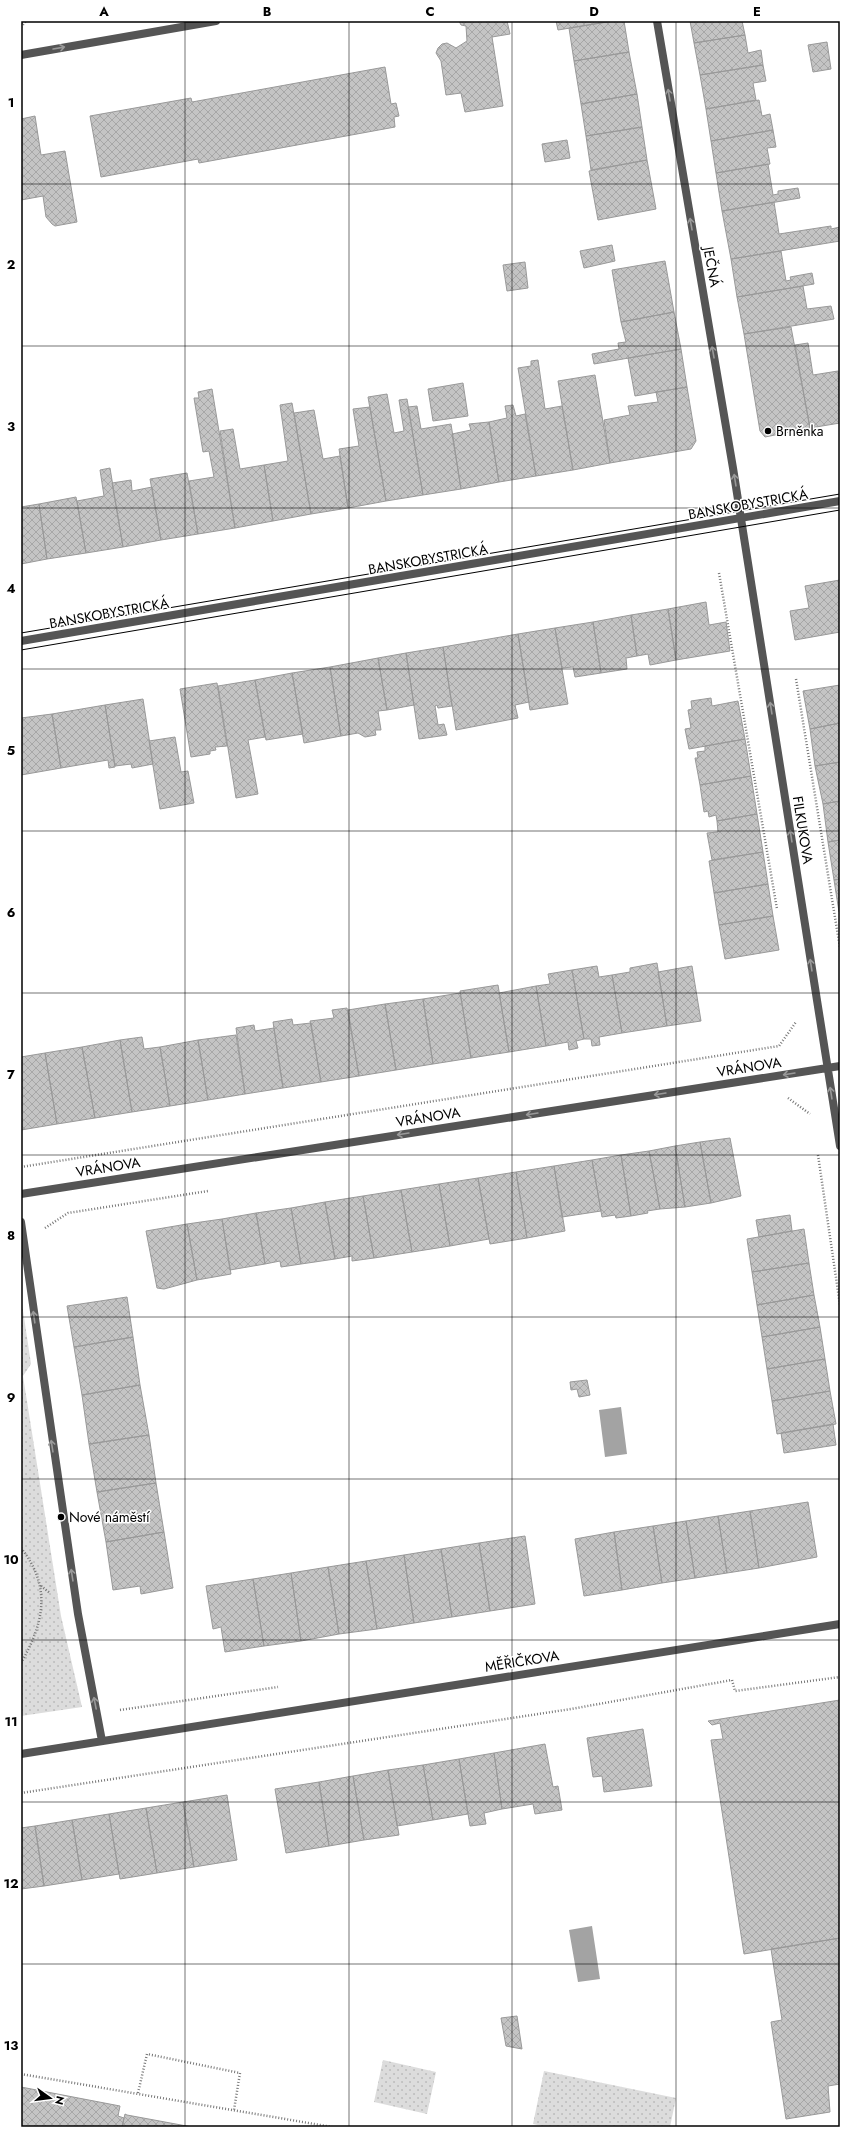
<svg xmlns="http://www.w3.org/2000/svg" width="861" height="2148" viewBox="0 0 861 2148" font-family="Jost,sans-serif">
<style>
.grass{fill:url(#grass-dots)}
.water{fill:#a3a3a3}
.building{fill:url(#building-cross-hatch);stroke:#999}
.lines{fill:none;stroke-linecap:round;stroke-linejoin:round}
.path{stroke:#777;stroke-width:2.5;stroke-dasharray:1 2;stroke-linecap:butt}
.minor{stroke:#555;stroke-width:8}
.tertiary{stroke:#555;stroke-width:8}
.tram{stroke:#000;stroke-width:1}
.oneway{stroke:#999}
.grid{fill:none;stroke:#000;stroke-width:1;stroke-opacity:0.55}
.poi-dot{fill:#000;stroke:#fff;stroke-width:1.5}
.labels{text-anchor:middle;stroke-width:3;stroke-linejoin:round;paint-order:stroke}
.street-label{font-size:14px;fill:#000;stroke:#fff}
.poi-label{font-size:14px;fill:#000;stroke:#fff;text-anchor:start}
.neatline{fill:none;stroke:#000;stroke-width:1.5}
.grid-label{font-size:13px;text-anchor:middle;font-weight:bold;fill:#000}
</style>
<defs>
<pattern id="grass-dots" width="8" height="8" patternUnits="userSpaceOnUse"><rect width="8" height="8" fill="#dcdcdc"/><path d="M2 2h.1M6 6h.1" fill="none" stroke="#bbb" stroke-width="1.8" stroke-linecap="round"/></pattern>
<pattern id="building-cross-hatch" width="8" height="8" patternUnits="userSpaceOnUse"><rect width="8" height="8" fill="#c4c4c4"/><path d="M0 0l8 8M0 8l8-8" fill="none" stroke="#a7a7a7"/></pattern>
</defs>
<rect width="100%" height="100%" fill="#fff"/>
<path class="grass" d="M21 1297 31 1364 23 1376 61 1616 82 1707 21 1716Z
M383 2060 436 2072 427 2114 374 2102Z
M544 2071 676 2098 670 2127H547L533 2124Z"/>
<path class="water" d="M621 1407 627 1454 605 1457 599 1410Z
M592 1926 600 1979 578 1982 569 1930Z"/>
<path class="building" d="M459 21H507L510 34 492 37 503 106 465 112 461 93 446 95 441 61 436 53 438 48 442 44 447 43 456 48 467 41 466 26 461 25Z
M556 21H613L558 30Z
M613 21H624L629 52 574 61 569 28Z
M690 21H742L745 35 694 43Z
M745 35 748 53 761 50 763 65 700 75 694 43Z
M827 42 831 69 813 72 808 45Z
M629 52 637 94 581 104 574 61Z
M763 65 766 81 753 83 756 100 706 109 700 75Z
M385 67 391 104 396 103 399 116 394 117 395 127 199 163 198 159 101 177 90 116 191 98 192 102Z
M637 94 642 127 586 136 581 104Z
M759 100 762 116 770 114 773 130 711 141 706 109Z
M35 116 41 155 65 151 77 222 55 226 52 224 46 217 43 196 21 200V119Z
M642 127 647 160 591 170 586 136Z
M773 130 776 147 767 148 770 164 716 173 711 141Z
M567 140 570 158 545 162 542 144Z
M647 160 656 209 598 220 589 171Z
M768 164 773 195 778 194V191L798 188 800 198 722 211 716 173Z
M774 202 779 234 831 226V229L840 227V241L731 259 722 211Z
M612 245 615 261 584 268 580 251Z
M781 251 786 281 791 280 790 277 812 273 814 284 737 297 731 259Z
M665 261 674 312 621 322 612 270Z
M525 262 528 288 507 291 503 265Z
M803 286 807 309 831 306 834 319 744 334 737 297Z
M674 312 681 349 594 364 592 354 619 349 618 343 626 342 621 322Z
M791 327 810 428 765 437 760 431 744 334Z
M808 343 813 375 838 371 840 423 810 428 795 345Z
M681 349 687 387 635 396 628 358Z
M538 360 545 409 562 406 573 470 536 476 518 368 531 366V361Z
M595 375 610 463 573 470 558 381Z
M463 383 468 416 433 421 428 389Z
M687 387 696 441 691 449 610 463 604 420 630 415 628 406 658 402 656 392Z
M212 389 235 528 198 534 189 481 214 477 209 451 203 452 194 398H199L198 392Z
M387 394 394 433 404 431 399 400 407 399 423 495 386 501 368 397Z
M292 403 311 514 273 521 264 465 288 461 280 405Z
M513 405 516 416 525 414 536 476 499 482 489 422 507 418 505 406Z
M417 406 421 429 451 424 461 489 423 495 408 407Z
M370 407 386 501 348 508 339 449 359 446 353 409Z
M314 410 323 459 340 456 348 508 311 514 294 413Z
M489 422 499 482 461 489 452 434 471 430 469 424Z
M233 429 240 469 264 465 273 521 235 528 220 431Z
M110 468 123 547 86 553 77 501 104 496 100 470Z
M187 473 198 534 161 540 150 479Z
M131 480 132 491 152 487 161 540 123 547 112 483Z
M76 497 86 553 47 559 39 504Z
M39 504 47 559 21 564V507Z
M840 580V632L795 640 790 611 809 608 805 586Z
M706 602 709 625 726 622 730 651 676 660 668 609Z
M668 609 676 660 650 665 648 654 637 656 631 615Z
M631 615 637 656 626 658 627 669 601 673 593 622Z
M593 622 601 673 575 677 573 667 562 668 555 628Z
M555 628 568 704 530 710 518 634Z
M518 634 529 702 515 705 518 718 456 730 443 647Z
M443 647 452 706 438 708 437 705 435 706 438 725 444 724 447 735 419 739 406 653Z
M406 653 414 705 387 710 378 658Z
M378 658 387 710 378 711 381 730H375L376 735 365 737 358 733 341 736 330 667Z
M330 667 341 736 304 743 292 673Z
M292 673 303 734 266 740 255 680Z
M255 680 265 737 248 740 258 794 236 798 218 686Z
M217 683 227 746 215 747 216 750 210 751V754L191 757 180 689Z
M840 685V723L810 729 803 691Z
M711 698 712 706 738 701 745 739 689 749 685 729 691 728 688 710 692 709 691 701Z
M143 699 153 764 132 768 131 764 115 766 105 705Z
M105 705 115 767 109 768 108 760 61 768 52 714Z
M52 714 61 768 21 775V718Z
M840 723V762L815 766 810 729Z
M175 737 181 772 188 771 194 803 160 809 149 741Z
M745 739 751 776 700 785 695 758H698L697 752 705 751V746Z
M840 762V801L823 804 815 766Z
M751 776 757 814 717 821 716 815 709 817 708 811 704 812 700 785Z
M840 801V840L828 842 823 804Z
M757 814 763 852 712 860 707 833 718 832 717 821Z
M840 840V879L834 880 828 842Z
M763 852 768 884 714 893 709 861Z
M840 879V912H839L834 880Z
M768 884 773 916 719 925 714 893Z
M773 916 779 950 725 959 719 925Z
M657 963 667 1026 622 1033 612 975 630 972V968Z
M597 966 599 977 612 975 622 1033 599 1037 600 1045 592 1046 591 1039H584L572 970Z
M692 966 701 1021 667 1026 658 972Z
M572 970 584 1039 576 1041 578 1048 569 1050 568 1042 546 1046 536 986 550 984 548 974Z
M498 985 509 1052 471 1058 460 991Z
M536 986 546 1046 509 1052 499 993Z
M460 993 471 1058 433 1064 423 999Z
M423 999 433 1064 396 1070 385 1004Z
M385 1004 396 1070 359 1076 348 1010Z
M347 1008 359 1076 321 1082 310 1021 334 1018 332 1010Z
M292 1019 293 1025 311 1023 321 1082 283 1088 273 1022Z
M254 1025 255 1031 274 1028 283 1088 245 1094 236 1028Z
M236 1035 245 1094 208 1100 198 1040Z
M142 1037 144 1049 160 1047 170 1106 132 1112 120 1040Z
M120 1040 132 1112 95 1118 82 1047Z
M198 1040 208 1100 170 1106 160 1047Z
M82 1047 95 1118 57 1124 45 1053Z
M45 1053 57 1124 21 1130V1057Z
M730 1138 741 1196 711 1203 700 1142Z
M700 1142 711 1203 685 1207 675 1146Z
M675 1146 685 1207 660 1209 649 1151Z
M649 1151 660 1209 647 1211 648 1213 631 1216 621 1155Z
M621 1155 631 1216 616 1218 615 1215 602 1217 592 1160Z
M592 1160 601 1211 562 1217 554 1166Z
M554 1166 565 1231 527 1238 516 1172Z
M516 1172 527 1238 490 1244 478 1178Z
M478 1178 489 1239 450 1246 439 1184Z
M439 1184 450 1246 412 1252 401 1190Z
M401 1190 412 1252 374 1258 363 1196Z
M363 1196 374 1258 352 1261V1256L335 1259 325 1202Z
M325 1202 335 1259 301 1264 291 1208Z
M291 1208 301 1264 281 1267 280 1261 265 1264 256 1213Z
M256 1213 265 1264 230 1270 222 1219Z
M790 1215 792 1231 759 1237 756 1220Z
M222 1219 231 1274 197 1280 187 1224Z
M187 1224 197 1280 164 1289 157 1288 146 1231Z
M804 1229 809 1263 752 1272 747 1239Z
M809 1263 814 1295 757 1305 752 1272Z
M814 1295 820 1327 762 1337 757 1305Z
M127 1297 133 1337 74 1347 67 1306Z
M820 1327 825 1359 767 1369 762 1337Z
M133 1337 140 1385 82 1395 74 1347Z
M825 1359 830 1391 772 1401 767 1369Z
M587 1380 590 1395 579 1397 577 1389 571 1390 570 1382Z
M140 1385 149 1435 89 1444 82 1395Z
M830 1391 836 1424 777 1434 772 1401Z
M833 1424 836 1445 784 1453 781 1433Z
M149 1435 156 1483 97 1492 89 1444Z
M156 1483 164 1532 106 1542 97 1492Z
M808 1502 817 1557 759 1568 750 1511Z
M750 1511 759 1568 727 1573 718 1516Z
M718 1516 727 1573 695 1578 686 1521Z
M686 1521 695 1578 662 1583 653 1526Z
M653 1526 662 1583 622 1590 614 1532Z
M164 1532 173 1588 141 1594 140 1586 113 1590 106 1542Z
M614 1532 622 1590 584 1596 575 1539Z
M525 1536 535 1604 490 1611 479 1543Z
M479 1543 490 1611 452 1617 441 1549Z
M441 1549 452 1617 414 1623 404 1555Z
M404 1555 414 1623 377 1629 366 1561Z
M366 1561 377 1629 339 1634 328 1567Z
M328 1567 339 1634 301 1641 291 1573Z
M291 1573 301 1641 264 1646 253 1579Z
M253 1579 264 1646 225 1652 221 1627 213 1629 206 1586Z
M840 1700V1938L744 1954 711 1740 723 1739 720 1723 712 1725 708 1721Z
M643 1729 652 1786 604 1792 602 1776 593 1777 587 1738Z
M545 1744 553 1787 558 1786 562 1810 535 1814 533 1804 502 1809 494 1753Z
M494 1753 502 1809 484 1813 486 1824 470 1826 459 1759Z
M459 1759 468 1814 433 1820 423 1765Z
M423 1765 433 1820 397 1826 388 1770Z
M388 1770 399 1835 364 1840 353 1776Z
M353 1776 364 1840 329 1846 319 1782Z
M319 1782 329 1846 286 1853 275 1789Z
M227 1795 237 1860 194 1867 183 1802Z
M183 1802 194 1867 157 1873 146 1808Z
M146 1808 157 1873 120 1879 109 1814Z
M109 1814 119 1874 82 1880 72 1820Z
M72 1820 82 1880 44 1886 35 1826Z
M35 1826 44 1886 21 1889V1828Z
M840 1938V2084L828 2086 830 2112 786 2119 771 2022 782 2020 771 1949Z
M517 2016 522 2049 506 2046 501 2018Z
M21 2087 120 2106 118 2116 124 2118 122 2127H21Z
M125 2114 127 2115 192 2127H122Z"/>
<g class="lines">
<path class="path" d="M21 27 26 21
M719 573 777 909
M796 679 840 948
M788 1098 810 1114
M818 1155 840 1305
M21 1167 779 1046 796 1022
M45 1228 68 1213 208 1191
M21 1548C52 1587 44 1623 21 1663
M41 1586 50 1593
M120 1710 278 1687
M21 1793 571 1709 732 1680 735 1691 840 1677
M21 2074 332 2127
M138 2093 147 2054 240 2073 234 2110"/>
<path class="minor" d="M657 21 733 468 840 1146
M21 55 216 21
M21 1194 840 1066
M21 1222 78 1614 102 1741
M21 1754 840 1624"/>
<path class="tertiary" d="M21 641 840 501"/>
<path class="tram" d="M21 633 840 494
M21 650 840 510"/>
</g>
<defs><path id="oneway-shaft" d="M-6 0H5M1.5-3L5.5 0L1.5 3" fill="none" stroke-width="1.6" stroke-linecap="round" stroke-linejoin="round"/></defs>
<g class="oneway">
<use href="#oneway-shaft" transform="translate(59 48) rotate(-10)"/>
<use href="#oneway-shaft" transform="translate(669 95) rotate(-100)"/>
<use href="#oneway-shaft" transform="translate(691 224) rotate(-100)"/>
<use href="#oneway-shaft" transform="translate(713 352) rotate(-100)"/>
<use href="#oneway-shaft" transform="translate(735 480) rotate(-99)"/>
<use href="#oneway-shaft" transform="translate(771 708) rotate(-99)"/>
<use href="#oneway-shaft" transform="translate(791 836) rotate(-99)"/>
<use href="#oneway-shaft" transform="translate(811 965) rotate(-99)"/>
<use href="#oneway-shaft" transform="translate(789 1074) rotate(171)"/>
<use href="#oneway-shaft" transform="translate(831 1093) rotate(-99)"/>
<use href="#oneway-shaft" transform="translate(660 1094) rotate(171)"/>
<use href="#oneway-shaft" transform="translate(532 1114) rotate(171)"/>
<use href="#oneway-shaft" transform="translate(403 1134) rotate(171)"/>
<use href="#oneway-shaft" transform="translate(34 1317) rotate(-98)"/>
<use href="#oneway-shaft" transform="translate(52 1446) rotate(-99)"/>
<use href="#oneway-shaft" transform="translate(72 1575) rotate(-99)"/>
<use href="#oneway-shaft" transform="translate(95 1703) rotate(-101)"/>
</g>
<path class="grid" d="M185 21V2127M349 21V2127M512 21V2127M676 21V2127M21 184H840M21 346H840M21 508H840M21 669H840M21 831H840M21 993H840M21 1155H840M21 1317H840M21 1479H840M21 1640H840M21 1802H840M21 1964H840"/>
<g class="poi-dot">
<circle cx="768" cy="431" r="4"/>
<circle cx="61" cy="1517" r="4"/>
</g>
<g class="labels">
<g class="street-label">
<text transform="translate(712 267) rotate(80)" y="5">JEČNÁ</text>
<text transform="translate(748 504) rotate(-10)" y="5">BANSKOBYSTRICKÁ</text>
<text transform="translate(428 559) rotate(-10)" y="5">BANSKOBYSTRICKÁ</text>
<text transform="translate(109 613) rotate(-10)" y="5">BANSKOBYSTRICKÁ</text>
<text transform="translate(803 830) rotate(81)" y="5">FILKUKOVA</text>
<text transform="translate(749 1067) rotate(-9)" y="5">VRÁNOVA</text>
<text transform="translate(428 1117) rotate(-9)" y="5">VRÁNOVA</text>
<text transform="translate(108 1167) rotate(-9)" y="5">VRÁNOVA</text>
<text transform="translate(522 1661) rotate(-9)" y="5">MĚŘIČKOVA</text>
</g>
<g class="poi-label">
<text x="776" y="436">Brněnka</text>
<text x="69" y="1522">Nové náměstí</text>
</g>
</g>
<rect width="861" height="2148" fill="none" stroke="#ffffff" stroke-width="44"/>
<g transform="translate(50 2098) rotate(104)" stroke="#ffffff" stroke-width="3" paint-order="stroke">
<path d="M0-3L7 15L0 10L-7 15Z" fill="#000000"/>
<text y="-6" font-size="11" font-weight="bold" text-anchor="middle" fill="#000000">N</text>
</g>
<rect x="22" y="22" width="817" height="2104" class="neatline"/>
<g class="grid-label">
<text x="104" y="16">A</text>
<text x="267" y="16">B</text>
<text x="430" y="16">C</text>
<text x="594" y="16">D</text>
<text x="757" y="16">E</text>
<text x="11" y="107">1</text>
<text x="11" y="269">2</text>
<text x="11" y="431">3</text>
<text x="11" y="593">4</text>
<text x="11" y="755">5</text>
<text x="11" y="917">6</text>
<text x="11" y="1079">7</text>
<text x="11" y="1240">8</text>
<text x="11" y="1402">9</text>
<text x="11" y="1564">10</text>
<text x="11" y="1726">11</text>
<text x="11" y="1888">12</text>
<text x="11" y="2050">13</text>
</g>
</svg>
